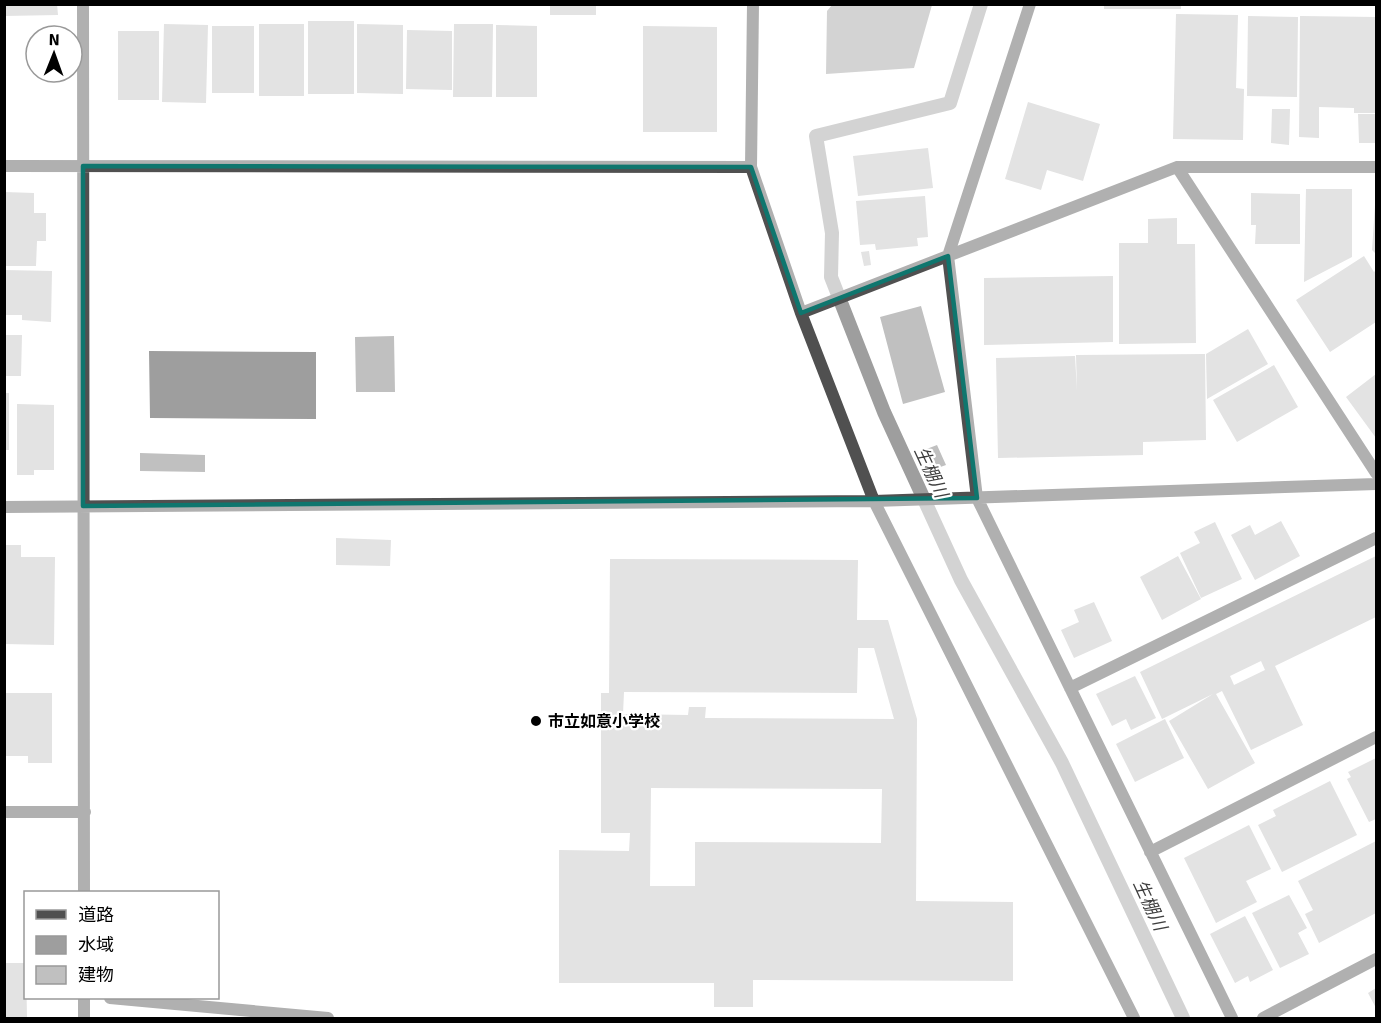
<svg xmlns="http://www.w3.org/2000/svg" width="1381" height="1023" viewBox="0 0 1381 1023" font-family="Signika,'Noto Sans JP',sans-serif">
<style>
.water{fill:#9e9e9e}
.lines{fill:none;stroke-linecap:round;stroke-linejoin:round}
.stream{stroke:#9e9e9e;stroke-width:14}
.building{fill:#c0c0c0;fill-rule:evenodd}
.street{stroke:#505050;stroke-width:12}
.marked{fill:none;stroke:#0f766e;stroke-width:4.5;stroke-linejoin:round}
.poi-dot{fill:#000;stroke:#fff;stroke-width:2}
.labels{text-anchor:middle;stroke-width:4.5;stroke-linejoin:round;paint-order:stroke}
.poi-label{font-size:16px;font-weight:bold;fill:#000;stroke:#fff;text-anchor:start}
.water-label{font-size:18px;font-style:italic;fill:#3f3f3f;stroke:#fff}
</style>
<rect width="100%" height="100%" fill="#fff"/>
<path class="water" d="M832 5H932L914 68 826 74 827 11Z
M149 351 316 352V419L150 418Z"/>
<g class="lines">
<path class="stream" d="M981 4 950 103 816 136 832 233 831 277 884 412 961 580 1062 763 1183 1018"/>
</g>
<path class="building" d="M4 4H57L58 15 4 16Z
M550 4H596V15H550Z
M1104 4H1181V9H1104Z
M1176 14 1238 15 1236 88 1244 89 1243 140 1173 139Z
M1248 16 1298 17 1297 97 1247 96Z
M1300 16 1376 17V113H1354V108L1319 107V138L1299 137Z
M308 21H354V94H308Z
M164 24 208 25 206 103 162 102Z
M259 24H304V96H259Z
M357 24 403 25V94L357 93Z
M454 24H493L492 97H453Z
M496 25 537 26V97H496Z
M212 26H254V93H212Z
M643 26 717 27V132H643Z
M407 30 452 31V90L406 89Z
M118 31H159V100H118Z
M1028 102 1100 124 1083 181 1047 170 1041 190 1005 179Z
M1272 109H1290L1289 145 1271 143Z
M1358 114H1376V143H1359Z
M928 148 933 188 858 196 853 156Z
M1306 189H1352V257L1304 282Z
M4 192 34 193V213H46V241H37L36 266H4Z
M1251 193 1300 194V244H1255L1256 225H1251Z
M925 196 928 237 917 238 918 246 876 250 875 244 860 245 856 201Z
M1375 205H1376V254L1372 250Z
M1177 218V244H1195L1196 343 1119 344V243H1148V219Z
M869 251 871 265 864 266 861 252Z
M1364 256 1374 272 1376 270V322L1330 352 1296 300Z
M4 270 52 271 51 322 22 320V315H4Z
M1113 276V342L984 345V278Z
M921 306 945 392 903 404 880 317Z
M1248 329 1268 364 1207 399 1206 354Z
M5 335H22L21 376H5Z
M394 336 395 392H356L355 337Z
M1205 354 1206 440 1143 442V455L998 458 996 358 1075 356 1077 391 1076 355Z
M1274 365 1298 407 1237 442 1213 400Z
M1376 374V438L1346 397Z
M4 393H9V450H4Z
M17 404 54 405V470H34V475H17Z
M937 445 946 465 932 470 924 450Z
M140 453 205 455V472L140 471Z
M1281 521 1300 556 1255 580 1231 535 1250 525 1255 535Z
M1215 522 1242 579 1201 598 1180 553 1200 543 1194 532Z
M336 538 391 540 390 566 336 565Z
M4 545H21V557H55L54 645 4 644Z
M1178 556 1201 599 1162 620 1140 577Z
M1376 556V617L1275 666 1303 725 1251 750 1222 691 1216 694 1255 763 1208 789 1169 721 1213 694 1162 719 1140 672ZM1261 661 1265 670 1234 685 1230 676Z
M610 559 858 560 857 620H888L917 719 916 901 1013 902V981L753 980V1007H714V983H559V850L629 851 630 833H601V693H609ZM858 648H874L894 719 705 718 706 707H689L688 715 623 714 624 692 857 693ZM651 788 882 789 881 843 695 842V886H650Z
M1094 602 1112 641 1074 658 1061 630 1079 622 1074 610Z
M1135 676 1156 718 1131 730 1126 719 1112 726 1096 694Z
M4 693H52V763H28V756H4Z
M1165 719 1184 758 1135 782 1116 744Z
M1376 758V819L1369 822 1347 779 1351 777 1348 772Z
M1330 781 1357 835 1282 872 1258 825 1276 816 1273 810Z
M1249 825 1271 869 1246 881 1257 902 1216 923 1184 858Z
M1376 841V913L1319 943 1305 914 1313 910 1298 881Z
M1289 895 1307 928 1298 933 1309 954 1280 968 1252 913Z
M1245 916 1273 970 1250 982 1248 976 1235 983 1210 934Z
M4 963H26L27 1018H4Z
M1376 988V1008L1368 993Z"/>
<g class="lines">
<path class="street" d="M83 4 84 892
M753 4 751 167 801 313 874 501 1134 1018
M1030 4 948 256 977 498 1232 1018
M4 166 751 167
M1177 167 1376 473
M801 313 1177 167H1376
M4 507 874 501 1376 484
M1070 688 1376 538
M4 812H85
M1150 852 1376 737
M110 998 328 1018
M84 1018V998
M1263 1018 1376 959"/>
</g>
<path d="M0 0H1381V1023H0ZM83 166 751 167 801 313 948 256 977 498 83 506Z" fill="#fff" fill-opacity=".55" fill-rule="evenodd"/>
<path class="marked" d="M83 166 751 167 801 313 948 256 977 498 83 506Z"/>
<circle class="poi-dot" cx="536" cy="721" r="6"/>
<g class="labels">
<g class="poi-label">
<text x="548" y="727">市立如意小学校</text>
</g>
<g class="water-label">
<text transform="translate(931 472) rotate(65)" y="6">生棚川</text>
<text transform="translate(1150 905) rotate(65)" y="6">生棚川</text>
</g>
</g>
<rect width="1381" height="1023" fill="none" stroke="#000000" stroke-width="12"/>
<rect x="24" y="891" width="195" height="108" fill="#ffffff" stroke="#999999" stroke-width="1.5"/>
<rect x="36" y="910" width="30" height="9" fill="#505050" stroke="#999999" stroke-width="1.5"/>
<text x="78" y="921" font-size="18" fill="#000000">道路</text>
<rect x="36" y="936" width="30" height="18" fill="#9e9e9e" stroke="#999999" stroke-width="1.5"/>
<text x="78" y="951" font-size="18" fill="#000000">水域</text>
<rect x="36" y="966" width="30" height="18" fill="#c0c0c0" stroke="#999999" stroke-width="1.5"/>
<text x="78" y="981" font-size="18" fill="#000000">建物</text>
<g transform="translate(54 54) rotate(1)"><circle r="28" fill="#ffffff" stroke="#999999" stroke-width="1.5"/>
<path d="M0-4.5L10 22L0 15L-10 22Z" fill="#000000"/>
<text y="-9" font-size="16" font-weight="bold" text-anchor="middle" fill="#000000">N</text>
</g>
</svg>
